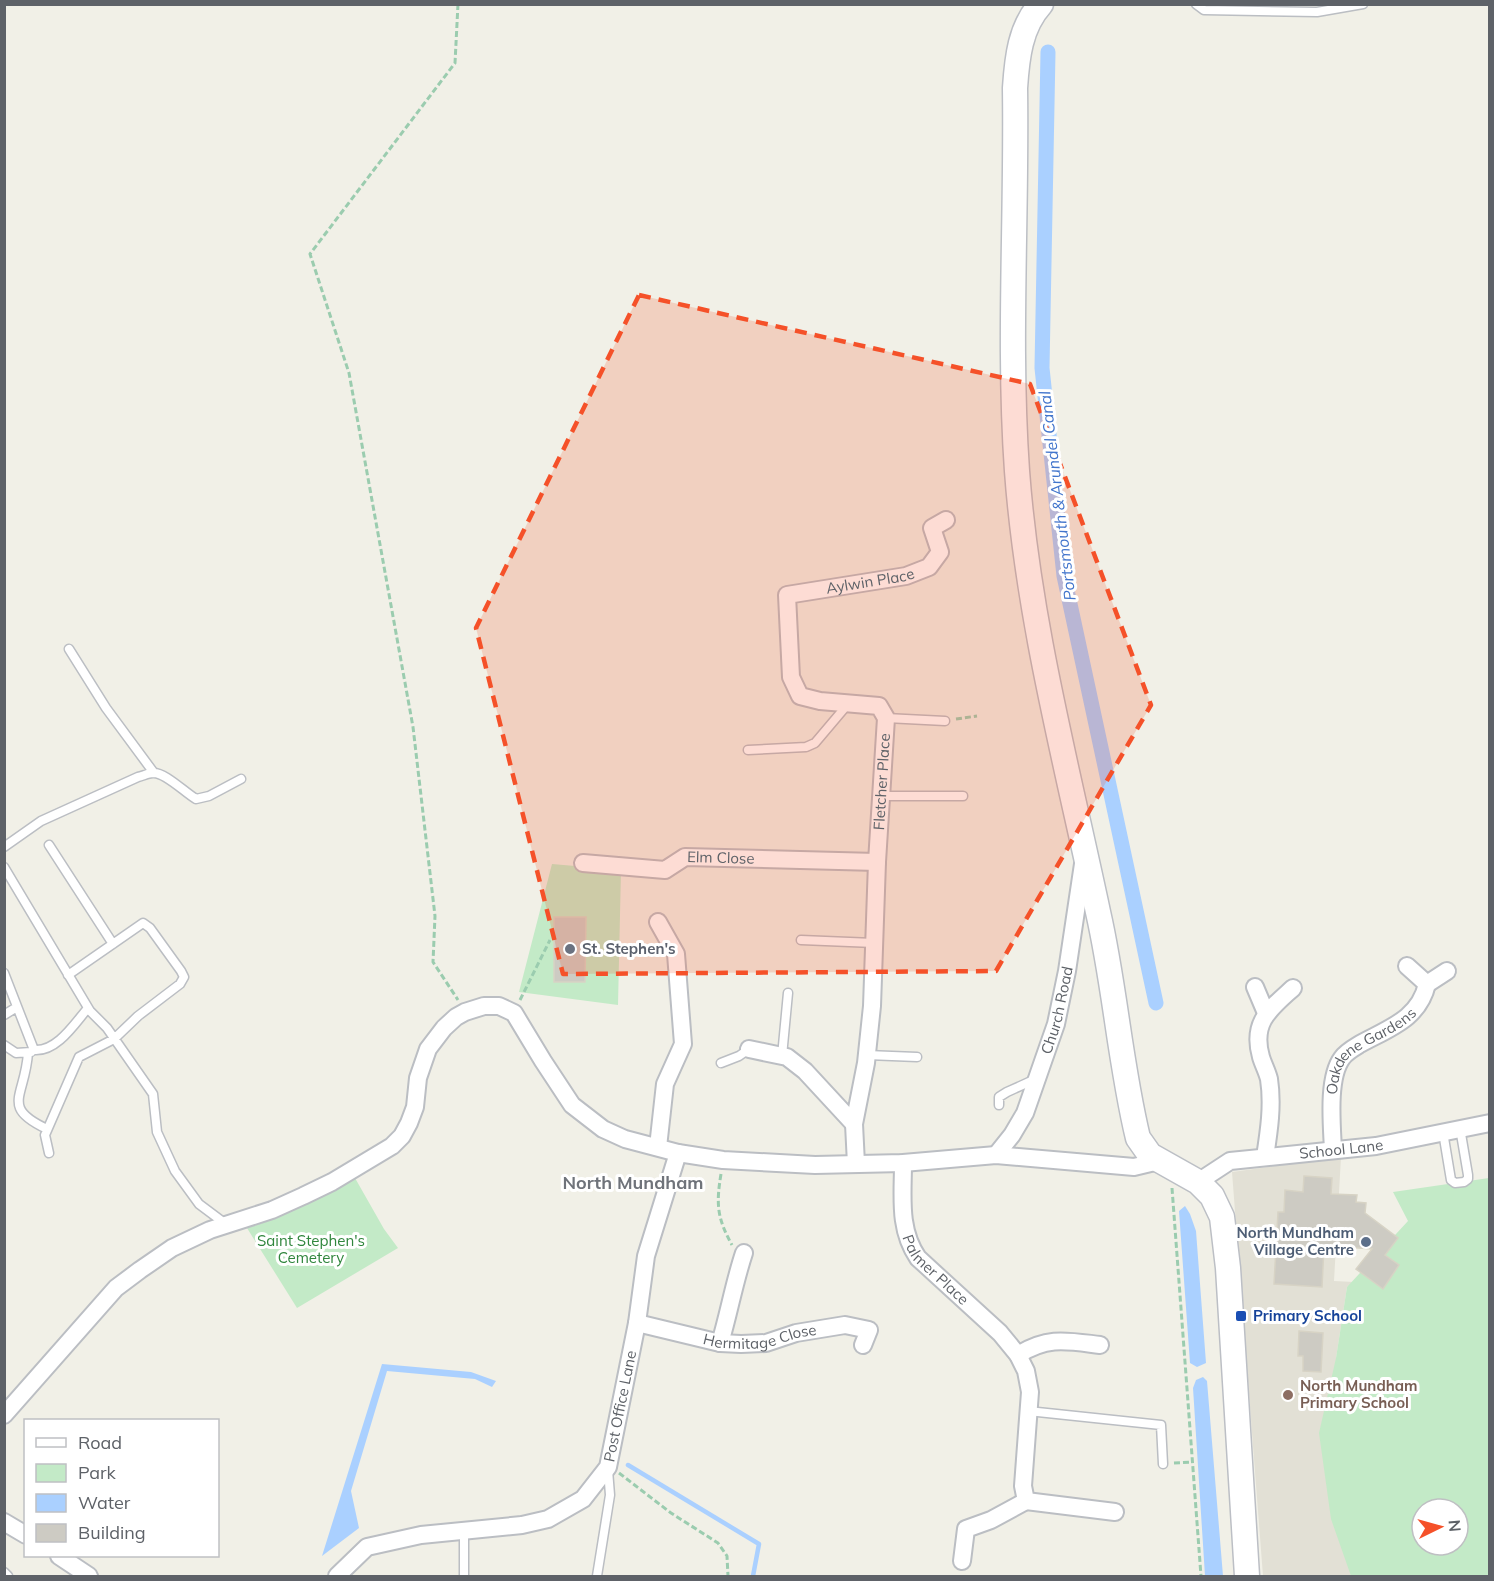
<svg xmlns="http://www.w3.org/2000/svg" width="1494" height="1581" viewBox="0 0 1494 1581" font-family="Mulish,sans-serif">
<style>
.education{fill:#e2e0d5}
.green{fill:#c3eac7;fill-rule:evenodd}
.water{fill:#aad0ff}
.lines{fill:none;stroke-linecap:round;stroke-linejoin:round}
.stream{stroke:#aad0ff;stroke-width:4.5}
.canal{stroke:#aad0ff;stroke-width:15}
.building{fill:#cdcbc3;stroke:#d7d3c5;stroke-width:1.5}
.service-casing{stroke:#bbbec3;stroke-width:11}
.minor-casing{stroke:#bbbec3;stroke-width:20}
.secondary-casing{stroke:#bcbfc5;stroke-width:27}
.path{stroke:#9bccaf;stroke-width:3;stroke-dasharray:6 3;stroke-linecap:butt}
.service{stroke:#fff;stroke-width:8}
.minor{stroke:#fff;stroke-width:16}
.secondary{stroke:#fff;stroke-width:24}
.marked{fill:#f55129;fill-opacity:0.2;stroke:#f55129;stroke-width:4.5;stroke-dasharray:12 8;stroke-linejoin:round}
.worship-dot{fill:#6b7280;stroke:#fff;stroke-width:2}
.service-dot{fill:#5c6f8a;stroke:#fff;stroke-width:2}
.transit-dot{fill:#1a4fb4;stroke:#fff;stroke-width:2}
.education-dot{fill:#8d6e63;stroke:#fff;stroke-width:2}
.labels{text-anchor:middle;stroke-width:6;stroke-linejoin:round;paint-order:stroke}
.street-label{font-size:15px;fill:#5e6268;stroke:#fff}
.worship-label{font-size:15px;font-weight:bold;fill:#5b616d;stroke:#fff;text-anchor:start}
.service-label{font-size:15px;font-weight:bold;fill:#4e5e75;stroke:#fff;text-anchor:end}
.park-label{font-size:15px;fill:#30863d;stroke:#fff}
.transit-label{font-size:15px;font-weight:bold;fill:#164399;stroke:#fff;text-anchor:start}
.education-label{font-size:15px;font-weight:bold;fill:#785e54;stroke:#fff;text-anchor:start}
.water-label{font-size:16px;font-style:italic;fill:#4275cc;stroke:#fff}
.quarter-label{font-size:18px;font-weight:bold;fill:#6f737a;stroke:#fff}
</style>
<rect width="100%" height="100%" fill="#f1f0e7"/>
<path class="education" d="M1341 1157 1334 1281 1354 1282 1347 1287 1336 1358 1351 1576H1263L1232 1172Z"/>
<path class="green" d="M552 864 621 870 618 1005 519 992Z
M355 1178 384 1229 398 1248 297 1308 247 1228 277 1218Z
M1489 1178V1576H1351L1331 1519 1319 1433 1336 1358 1347 1287 1408 1221 1393 1192ZM1422 1509H1458V1545H1422Z"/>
<path class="water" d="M1185 1206 1190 1214 1196 1231 1206 1363 1197 1367 1190 1363 1179 1211Z
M382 1364 471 1372 496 1381 492 1387 475 1379 387 1371 351 1491 359 1528 322 1556Z
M1203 1377 1207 1381 1223 1576H1205L1193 1388 1196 1380Z"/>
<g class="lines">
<path class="stream" d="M628 1465 759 1544 753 1576"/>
<path class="canal" d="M1048 52 1042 368 1064 576 1156 1003"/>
</g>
<path class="building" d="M554 917H586L585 982H554Z
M1304 1176 1332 1178 1331 1194 1357 1195 1356 1202 1366 1203 1365 1213 1398 1238 1385 1255 1399 1265 1383 1289 1356 1269 1372 1249 1331 1246 1324 1247 1322 1287 1274 1284 1278 1212H1284L1285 1190 1303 1192Z
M1299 1331 1323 1333 1321 1372 1303 1371V1356H1298Z"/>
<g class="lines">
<g class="service-casing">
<path id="service" d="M1196 4 1204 10 1317 12 1363 4
M69 649 106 708 154 773
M886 718 945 721
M748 750 806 747 815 743 848 704
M881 796H963
M49 845 113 944
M4 847 41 821 138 777C143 776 148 773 153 773 165 772 184 792 196 799L209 796 241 779
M4 867 90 1011 107 1028 153 1094 157 1132 175 1171 199 1204 227 1225
M801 940 874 943
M4 973 34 1050C57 1052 75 1023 88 1008
M4 1015 17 1007
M4 1045 16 1053 31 1052
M28 1053C25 1097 0 1107 47 1129
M867 1055 917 1057
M782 1056 788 993
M721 1063 739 1056 749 1049
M999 1105V1097L1007 1092 1038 1078
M1443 1132 1451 1180 1455 1183 1464 1182 1468 1179V1175L1460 1128
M49 1153 45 1135 79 1057 114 1039 138 1016 180 984 184 977 181 971 150 928 143 923 68 975
M1028 1411 1161 1425 1163 1464
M464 1531V1576
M4 1572 8 1576
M597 1576 610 1495 608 1470"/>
</g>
<g class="minor-casing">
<g id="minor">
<path id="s1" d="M583 863 665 870 685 857 877 862"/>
<path d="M1427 984 1447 971"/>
<path d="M1255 987 1266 1013"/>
<path d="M749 1049 787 1057 805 1071 854 1124"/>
<path d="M658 1147 665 1084 683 1044 676 954 658 922"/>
<path id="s2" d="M1333 1150C1332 1126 1327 1078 1342 1058 1346 1052 1355 1047 1360 1044 1389 1028 1419 1019 1427 984L1407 966"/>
<path id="s3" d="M996 1155 1012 1135 1025 1113 1056 1024 1067 971 1083 864"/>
<path d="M1265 1157C1269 1131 1273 1105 1269 1079 1267 1071 1263 1064 1261 1057 1251 1022 1270 1009 1293 988"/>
<path id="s4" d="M903 1163C903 1196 898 1229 918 1258L1000 1333 1018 1355 1026 1371 1030 1392 1023 1486 1026 1501 1115 1512"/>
<path id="s5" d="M856 1164 854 1124 866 1063 872 1006 877 862 886 718 879 706 820 701 800 696 791 677 787 595 906 576 929 567 940 552 932 528 946 520"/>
<path id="s6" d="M1198 1182 1230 1161 1376 1146 1490 1123"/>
<path id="s7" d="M637 1323 720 1343 741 1344 766 1343 796 1333 845 1325 869 1330 863 1345"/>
<path d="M720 1343C729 1313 734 1283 744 1253"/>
<path d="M1018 1355C1048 1336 1067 1341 1100 1345"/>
<path d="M4 1415 116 1288 140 1270 172 1248 210 1230 272 1210 303 1196 332 1182 392 1146 402 1136 409 1123 415 1107 418 1078 428 1049 444 1028 456 1017 465 1012 484 1006H499L514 1013 543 1061 572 1105 603 1129 625 1139 678 1153 723 1160 815 1165 903 1163 996 1155 1134 1167 1159 1161"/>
<path d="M4 1522 26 1535"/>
<path d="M59 1556 89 1576"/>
<path d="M962 1561 966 1529 991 1520 1026 1501"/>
<path id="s8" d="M337 1576 367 1547 421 1535 522 1525 548 1519 583 1499 608 1467 637 1323 646 1256 678 1153"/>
</g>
</g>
<g class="secondary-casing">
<path id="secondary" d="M1041 4C1020 27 1017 58 1015 88 1017 216 1008 343 1017 471 1028 620 1067 766 1098 912 1115 986 1120 1064 1138 1138L1150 1155 1198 1182 1212 1196 1222 1217 1228 1268 1247 1576"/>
</g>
<path class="path" d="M458 4 455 63 310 254 349 373 413 727 435 916 433 962 458 1000
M956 719 977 716
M520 1000 550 940
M721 1174C716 1204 717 1218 732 1245
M1172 1188 1201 1576
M1174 1463 1192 1462
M619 1473 671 1513 718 1543 727 1556 728 1576"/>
<use href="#service" class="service"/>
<use href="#minor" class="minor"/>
<use href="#secondary" class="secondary"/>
</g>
<path class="marked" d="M639 295 1030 384 1151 705 996 971 563 974 476 628Z"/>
<circle class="worship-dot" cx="570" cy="949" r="6"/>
<circle class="service-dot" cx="1366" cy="1242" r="6"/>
<rect class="transit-dot" x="1235" y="1310" width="12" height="12" rx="3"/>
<circle class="education-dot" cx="1288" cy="1395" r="6"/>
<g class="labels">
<g class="street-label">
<text dy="5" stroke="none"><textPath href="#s5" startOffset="729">Aylwin Place</textPath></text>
<text dy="5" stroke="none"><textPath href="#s5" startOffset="384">Fletcher Place</textPath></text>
<text dy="5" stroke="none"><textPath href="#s1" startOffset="142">Elm Close</textPath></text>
<text dy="5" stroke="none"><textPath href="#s3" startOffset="159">Church Road</textPath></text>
<text dy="5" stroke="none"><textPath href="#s2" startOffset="118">Oakdene Gardens</textPath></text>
<text dy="5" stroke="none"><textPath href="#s6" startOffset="150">School Lane</textPath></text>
<text dy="5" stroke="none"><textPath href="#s4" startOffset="118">Palmer Place</textPath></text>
<text dy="5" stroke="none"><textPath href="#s7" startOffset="126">Hermitage Close</textPath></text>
<text dy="5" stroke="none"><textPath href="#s8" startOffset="368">Post Office Lane</textPath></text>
</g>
<g class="worship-label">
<text x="582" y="954">St. Stephen's</text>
</g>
<g class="service-label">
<text x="1354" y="1238">North Mundham<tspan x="1354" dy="17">Village Centre</tspan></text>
</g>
<g class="park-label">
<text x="311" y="1246">Saint Stephen's<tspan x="311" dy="17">Cemetery</tspan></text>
</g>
<g class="transit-label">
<text x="1253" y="1321">Primary School</text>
</g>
<g class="education-label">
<text x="1300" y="1391">North Mundham<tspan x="1300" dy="17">Primary School</tspan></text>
</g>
<g class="water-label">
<text transform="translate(1057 496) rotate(-97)" y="6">Portsmouth &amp; Arundel Canal</text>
</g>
<g class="quarter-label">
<text x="633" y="1189">North Mundham</text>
</g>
</g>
<rect width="1494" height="1581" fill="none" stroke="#5e6268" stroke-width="12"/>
<rect x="24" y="1419" width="195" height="138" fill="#ffffff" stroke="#bfc0c3" stroke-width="1.5"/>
<rect x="36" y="1438" width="30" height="9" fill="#ffffff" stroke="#bfc0c3" stroke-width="1.5"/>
<text x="78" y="1449" font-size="18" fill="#5e6268">Road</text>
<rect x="36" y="1464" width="30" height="18" fill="#c3eac7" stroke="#bfc0c3" stroke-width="1.5"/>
<text x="78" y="1479" font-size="18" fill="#5e6268">Park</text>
<rect x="36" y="1494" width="30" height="18" fill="#aad0ff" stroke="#bfc0c3" stroke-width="1.5"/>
<text x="78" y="1509" font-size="18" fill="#5e6268">Water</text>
<rect x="36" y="1524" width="30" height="18" fill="#cdcbc3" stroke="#bfc0c3" stroke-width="1.5"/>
<text x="78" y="1539" font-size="18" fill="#5e6268">Building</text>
<g transform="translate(1440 1527) rotate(85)"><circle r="28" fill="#ffffff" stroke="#bfc0c3" stroke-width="1.5"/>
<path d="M0-4.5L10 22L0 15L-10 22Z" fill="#f55129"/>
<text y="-9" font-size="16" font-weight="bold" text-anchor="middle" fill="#5e6268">N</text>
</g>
</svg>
